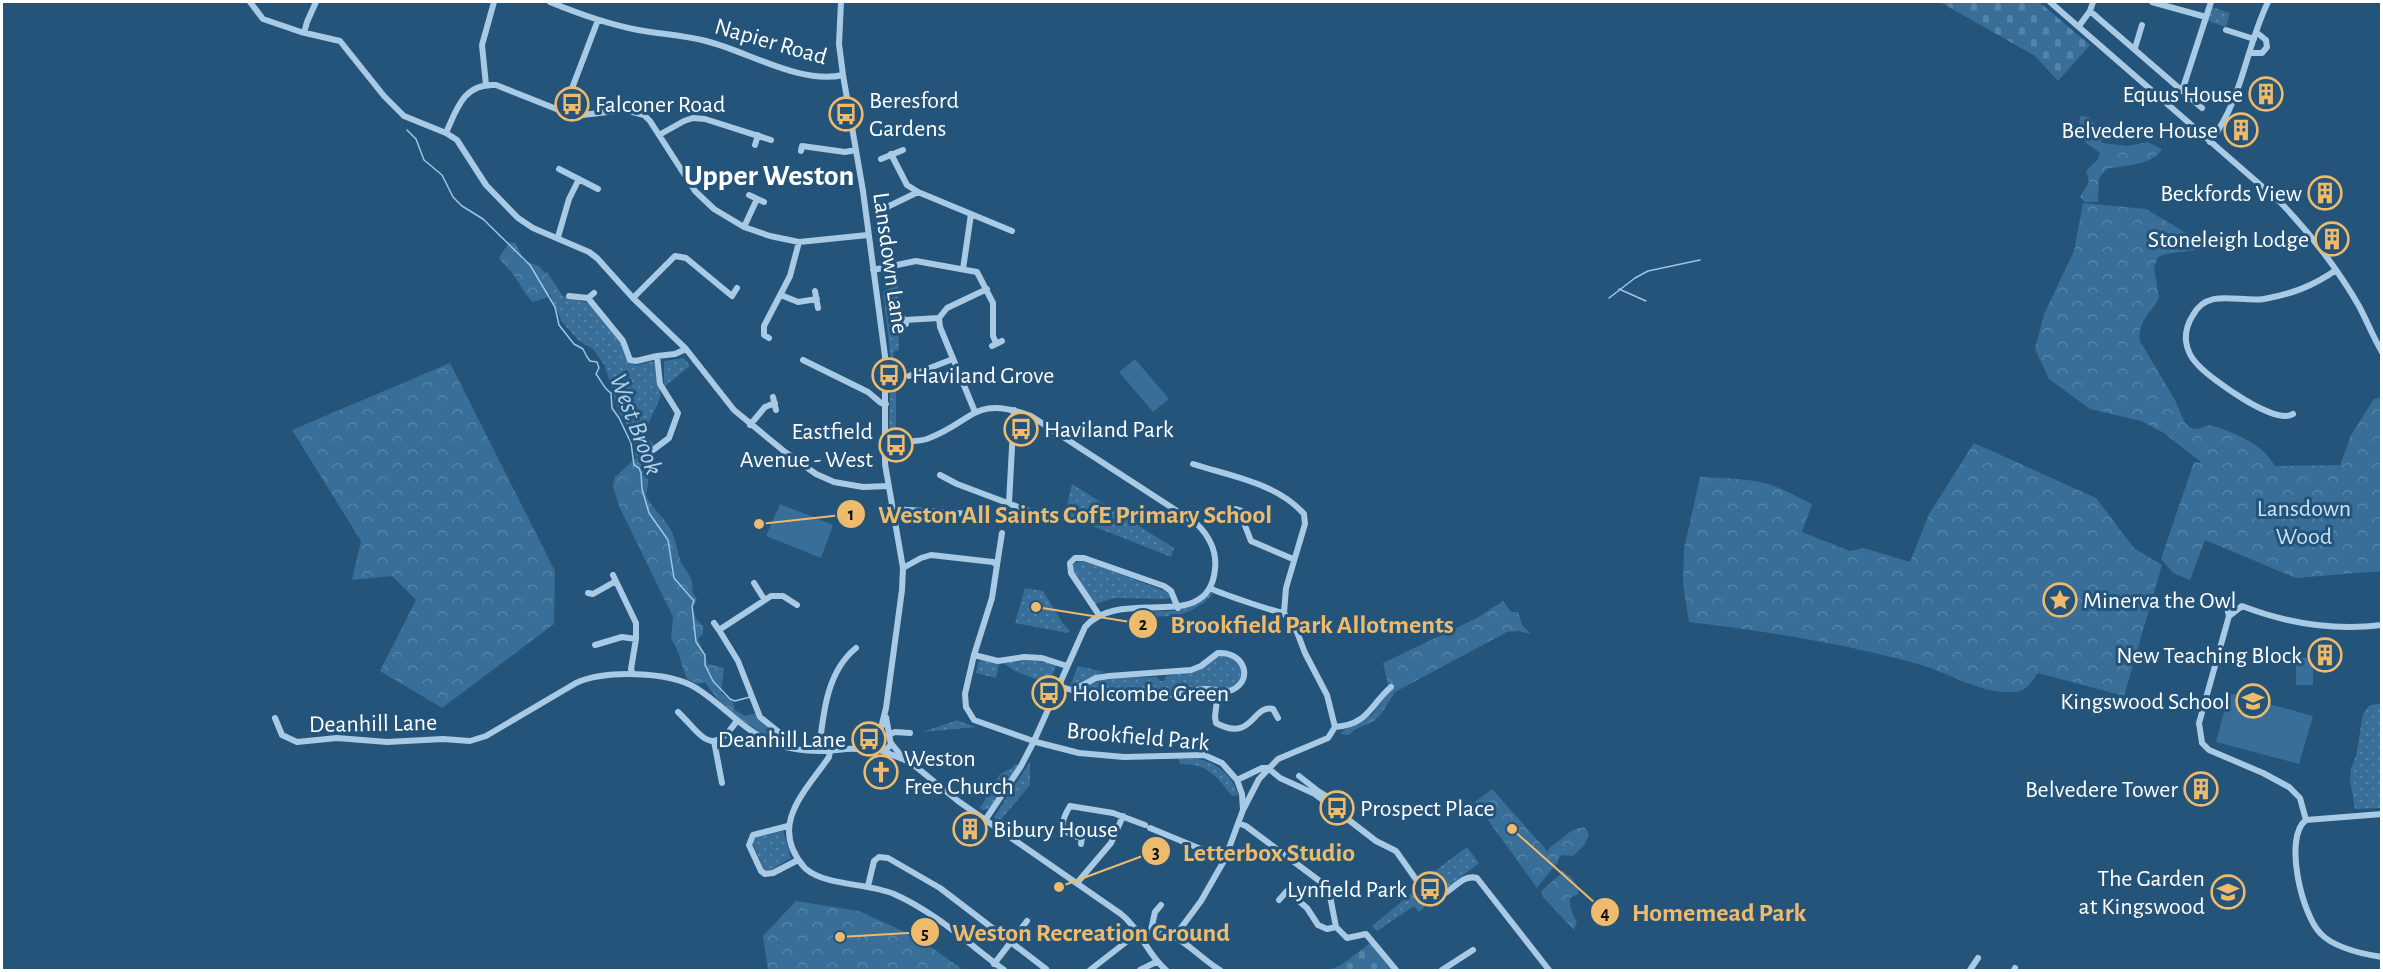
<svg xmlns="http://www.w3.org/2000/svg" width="2383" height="972" viewBox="0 0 2383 972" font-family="'Alegreya Sans',sans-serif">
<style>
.grass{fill:url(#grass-dots)}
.forest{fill:url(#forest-crowns)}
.cemetery{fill:url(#cemetery-stones)}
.pitch{fill:#386e98}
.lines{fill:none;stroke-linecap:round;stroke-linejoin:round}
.stream{stroke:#9cc6e5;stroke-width:1.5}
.minor{stroke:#a8cae4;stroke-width:6}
.labels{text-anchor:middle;stroke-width:6;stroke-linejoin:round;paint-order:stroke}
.street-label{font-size:24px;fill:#fff;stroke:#24547a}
.poi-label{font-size:24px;fill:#fff;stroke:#24547a;text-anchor:end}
.park-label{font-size:24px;fill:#cae2f4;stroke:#24547a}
.water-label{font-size:26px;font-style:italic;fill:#b3d3ec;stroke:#24547a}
.district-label{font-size:30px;font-weight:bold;fill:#fff;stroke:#24547a}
.leader{fill:none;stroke:#eeba6c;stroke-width:2}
.callout-dot{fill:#eeba6c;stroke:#24547a;stroke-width:2}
.mark-label{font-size:18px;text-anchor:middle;font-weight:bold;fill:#111}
.callout-label{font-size:26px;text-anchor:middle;font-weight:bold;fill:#eeba6c;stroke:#24547a;stroke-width:6;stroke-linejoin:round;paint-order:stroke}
</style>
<defs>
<pattern id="grass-dots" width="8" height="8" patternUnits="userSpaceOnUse" patternTransform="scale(1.5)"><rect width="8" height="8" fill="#386e98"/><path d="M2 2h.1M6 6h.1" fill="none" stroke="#5684a7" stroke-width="1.8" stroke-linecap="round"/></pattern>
<pattern id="forest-crowns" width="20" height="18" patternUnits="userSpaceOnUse" patternTransform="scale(1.5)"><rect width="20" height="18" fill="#386e98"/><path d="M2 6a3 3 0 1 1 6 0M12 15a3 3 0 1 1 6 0" fill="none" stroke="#5684a7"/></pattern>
<pattern id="cemetery-stones" width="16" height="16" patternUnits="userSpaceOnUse" patternTransform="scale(1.5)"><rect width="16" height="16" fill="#386e98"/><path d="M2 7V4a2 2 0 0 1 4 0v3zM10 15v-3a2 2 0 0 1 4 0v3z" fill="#5684a7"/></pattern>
</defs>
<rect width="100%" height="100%" fill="#24547a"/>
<path class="grass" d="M2212 7 2230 13 2226 27 2208 21Z
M547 272 563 296 588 303 620 342 629 363 636 365 655 361 661 396 644 433 654 445 649 449 651 452 645 457 635 456V443L629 428 619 412 605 366 593 349 579 341 562 322 542 276Z
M898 285 899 350 893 352 896 377V432L894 437 889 428 891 361 883 291Z
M684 358 690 366 664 387V361Z
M1072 484 1174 548 1171 557 1065 515Z
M1082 560 1165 591 1173 597 1166 599 1114 598 1095 604 1073 571 1074 564Z
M1025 588 1043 591 1062 622 1070 631 1068 633 1015 623Z
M1208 593H1214C1189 619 1172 616 1138 617V611C1165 611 1189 615 1208 593Z
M1221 655 1235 657 1243 671 1239 683 1228 689 1136 695 1135 691 1131 690 1128 696 1081 689C1107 674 1129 679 1157 677L1160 681H1164L1166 676 1192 672Z
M982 660 999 664 996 678 976 673 978 662Z
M1035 660 1057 664 1048 684 1015 671 1003 663Z
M1078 666 1104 672 1070 686Z
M2381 703V808L2355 809 2350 780 2351 768 2356 756 2363 714 2369 706Z
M956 720 976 727 923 732 955 721Z
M1198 759C1218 763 1232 775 1238 795L1232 796C1217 776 1206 763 1180 764L1179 759Z
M1030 762V785L999 822 994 817Z
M1015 764 1018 765 1015 771 989 809 983 810 980 808 1000 774 1012 768Z
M783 831 791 858 768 872 764 869 752 842 756 837Z
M1467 847 1479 863 1443 891 1434 892 1424 879Z
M1413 892 1425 907 1419 912 1414 906 1377 931 1372 926Z"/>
<path class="forest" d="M2081 116 2089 117 2096 126 2102 143 2127 146 2148 142 2162 149C2152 166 2124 165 2107 169L2099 178 2098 202H2085L2080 197 2089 182 2086 171 2098 159 2100 153 2085 142 2079 121Z
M2083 203 2146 209 2206 245C2193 254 2173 250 2158 257L2154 267 2159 298C2151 313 2137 322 2140 341L2175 400 2185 423 2191 428 2197 429 2210 425C2235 433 2262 443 2275 466L2340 465 2351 435 2374 399 2381 397V571L2296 578 2205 540 2190 580 2173 573 2161 559 2194 462 2202 463 2164 433 2141 421 2090 409 2049 379 2035 349 2044 314 2074 251Z
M509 242 515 243 521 254 522 260 539 266 552 281 553 288 548 297 533 302C524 294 520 283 512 273 508 268 503 264 499 258Z
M450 363 555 571 554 624 442 708 380 671 416 600 392 576 352 580 361 541 292 430Z
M1974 443 2096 498 2134 548 2162 565 2124 696 2038 673C2031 682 2027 691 2015 692 1980 695 1947 671 1914 663 1841 643 1764 631 1689 622L1683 584 1684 549 1700 477C1722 478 1746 478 1768 484 1783 488 1797 497 1812 504L1802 532 1850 551 1864 548 1910 562 1929 514Z
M640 454 643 455C648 469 650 481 646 495 652 509 664 517 671 530 676 540 677 551 681 562 686 573 695 577 692 591L697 600 693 607 696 619 703 626V634L698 639 708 664 724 668 721 693 733 702 735 710 745 716 756 713 771 730 773 736 769 738C745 722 720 707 705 682L697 684 687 679C680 663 681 654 671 639L673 617 619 506 613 486 615 477Z
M1503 601 1511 612H1518L1522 625 1531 634 1519 631 1507 632 1395 692 1381 714 1374 721 1354 730 1349 735 1340 734 1348 726 1372 715 1387 693 1388 685 1383 663 1477 618Z
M1492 789 1548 852 1550 847C1562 841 1571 826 1585 828L1589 835 1585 844 1573 856 1562 855 1558 859V862L1537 888 1475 802Z
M1561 870 1571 877 1579 890 1578 894 1570 898C1569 906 1573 916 1577 922L1574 930 1543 897 1541 891 1562 873Z
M796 901 859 911 920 939 963 970H768L763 936Z"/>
<path class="cemetery" d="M1940 2H2039L2090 45 2058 81 2035 56Z
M1370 943 1393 970H1329L1341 965Z"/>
<path class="pitch" d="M1135 359 1169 399 1153 412 1119 372Z
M780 504 833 525 821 558 766 536Z
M2296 658H2313V685H2296Z
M2229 693 2313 716 2299 764 2216 742Z"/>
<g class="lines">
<path class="stream" d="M407 130 416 139 424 160 442 175 453 197 462 206 483 219 530 265 555 307 559 325 574 344 583 349 587 357 590 361 597 362 599 368 596 374C601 380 604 389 611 393L612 408 619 418 631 443 634 465 639 468 641 473 642 489 649 513 668 540 674 578 694 601 692 606 696 642 705 655V665L713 681 730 699 735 701 750 697
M1619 289 1646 301
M1609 298 1635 278 1648 271 1700 260"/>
<path class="minor" d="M250 2 263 19 301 32 340 41 384 96 404 116 446 133 457 140 486 185 518 218 533 228 589 252 597 258 633 298 686 349 734 410 785 452 816 474 834 482 863 487 888 486
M550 2C579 14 607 24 638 30 660 34 683 35 706 41 747 51 800 85 843 75
M841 2 839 44 843 75 863 191 885 356V464L903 568 902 590 886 708 877 744 880 750 910 762
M2050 2 2280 202C2310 233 2337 268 2359 306 2367 321 2373 337 2382 352
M2152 2 2206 17
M2090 11 2202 108
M2079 26 2090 11 2093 2
M2226 30 2254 39
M304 33 307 22 316 2
M2135 48 2142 25
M2251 53H2262L2267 47 2266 40 2256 32
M486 85 482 45 494 2
M2182 91 2211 2
M563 112 598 20
M446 133C457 108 464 83 496 85L574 116 625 110 644 115 650 121 695 191 714 209 744 227 770 236 799 242 868 235
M659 135 684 121 693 118 705 119 771 140
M2210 142C2244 97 2245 49 2268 2
M755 145 758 135
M801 151 802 146 845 152 856 150
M891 154 907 185 918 192 1012 231
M881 159 903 150
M559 169 598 189
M749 195 764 202
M881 210 918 192
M744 227 757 199
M558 237 569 199 579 179
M963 269 971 214
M873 270 916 261 977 272 993 303V336L996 343
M815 291 818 308
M781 295 798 302 817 299
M569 296 588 298 594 293
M588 298 623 341 630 360 636 361 657 356
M633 298 675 256 686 258 732 296 737 288
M901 317 905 320 906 324
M905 320 939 318
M769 338 764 335V326L790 276 799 242
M992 346 1002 341
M803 360 868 392 881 403 886 404
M909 376 953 359
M773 397 776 410
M975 412 940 327 939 318 947 308 987 289
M2293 414C2276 426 2212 380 2198 365 2192 359 2187 350 2186 341 2185 331 2188 323 2193 315 2208 287 2240 303 2264 299 2292 294 2313 286 2336 270
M750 425 765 407 775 403
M884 440C898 441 914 443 927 439 974 422 973 394 1031 416L1197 524C1210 537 1217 551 1215 569 1209 636 1121 585 1085 627L1034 741 1021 766 986 819
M653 450 669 438 678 413 660 384 657 356 675 354 686 349
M1193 464C1230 476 1277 483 1304 514L1305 524 1286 588 1284 613
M940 475 957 484 1042 516
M1009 503 1014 410
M893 509 970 514
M1236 509 1245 512 1244 523 1251 541 1293 559
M997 565 1002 533
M903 568 921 558 931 555 993 562 997 565 992 598 974 655 965 694 966 707 974 720 1036 742 1079 753 1124 757 1204 755 1222 763 1237 780 1242 794 1243 810
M613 575 636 623V639L631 669 632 672
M754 583 764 599
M588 593 593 594 616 581
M2225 599 2229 616 2199 723 2202 743 2209 750 2263 773 2289 787 2300 798 2306 820
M1099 615 1071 573 1070 563 1075 558H1084L1164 586 1171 591 1178 608
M2229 616 2242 606C2286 623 2334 631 2382 625
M714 623 719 630
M595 645 622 637 636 639
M974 655 998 661 1024 657 1042 658 1067 666
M1058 686C1093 698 1131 699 1168 695 1180 694 1192 690 1204 689 1213 688 1223 694 1232 690 1255 679 1243 651 1218 653L1201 666 1191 670 1109 676 1096 678 1073 690
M1218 690 1215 717 1216 723C1253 743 1252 704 1273 709L1278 718
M678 712C701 734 711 759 736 722
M275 718 282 735 297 742 337 738 387 742 443 739 470 741 486 736 576 683C605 670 669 671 696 688 725 706 745 733 778 745 799 752 823 752 846 749 856 748 867 751 877 747
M1335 727C1368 725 1370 705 1391 687
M888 735 895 732 910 733
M714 741 722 783
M891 743 899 753 958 801 1121 914C1141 930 1147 954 1166 970
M791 748 790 741 760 717 738 661 719 630 771 596H783L797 605
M819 751C823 716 826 672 856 648
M884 751 891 745 886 717
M1268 768 1280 778 1315 794 1376 841 1396 851 1420 885 1431 896C1451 899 1458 873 1477 878L1549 970
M1299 776 1318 791
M1237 780 1262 768H1268
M1316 794 1318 791 1347 809
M2306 820C2283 837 2302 916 2321 934 2335 948 2362 954 2382 957
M2306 820 2382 814
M1238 823 1246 826 1321 882 1330 896 1336 927 1347 938 1366 934 1396 970
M788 826 753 835 749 845 761 871 765 874 773 873 798 860
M1150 828 1225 859
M1082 838C1060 833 1058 826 1070 806L1113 813 1145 825
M1081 844 1083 831
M804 867C768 825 805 792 829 757L830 751
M806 869C826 886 869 883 894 894 935 912 969 944 1004 970
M1077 883 1111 843 1123 816
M868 886 874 861 879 857 888 858 940 888 1046 969
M1279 900 1287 891 1307 908 1318 925 1327 929 1336 927
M1151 930 1155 912 1161 905
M1140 934C1171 920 1195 956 1220 970
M1175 936 1201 901 1225 859 1243 810 1259 779 1278 759 1328 738 1335 727 1327 695 1305 653 1297 632 1284 613C1278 613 1216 592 1210 588
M994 964 1027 921
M1090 970 1139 932
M1140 970 1156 962
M1442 970 1473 950
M1970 970 1978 958
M2014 970 2015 968"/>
</g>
<defs>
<g id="building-ring" transform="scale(1.725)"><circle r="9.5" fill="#24547a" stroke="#eeba6c" stroke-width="1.5"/><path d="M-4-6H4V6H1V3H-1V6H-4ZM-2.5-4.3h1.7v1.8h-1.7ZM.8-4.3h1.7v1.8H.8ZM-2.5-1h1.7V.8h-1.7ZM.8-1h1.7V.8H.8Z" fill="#eeba6c"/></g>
<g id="bus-ring" transform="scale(1.725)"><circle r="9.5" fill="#24547a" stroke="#eeba6c" stroke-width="1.5"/><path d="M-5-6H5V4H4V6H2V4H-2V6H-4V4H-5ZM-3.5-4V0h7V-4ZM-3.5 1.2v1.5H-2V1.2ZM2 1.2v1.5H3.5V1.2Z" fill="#eeba6c"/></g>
<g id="sight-ring" transform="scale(1.725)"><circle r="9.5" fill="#24547a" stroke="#eeba6c" stroke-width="1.5"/><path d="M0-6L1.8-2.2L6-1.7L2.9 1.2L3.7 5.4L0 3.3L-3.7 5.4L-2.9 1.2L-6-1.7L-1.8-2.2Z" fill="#eeba6c"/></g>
<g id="school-ring" transform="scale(1.725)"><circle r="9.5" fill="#24547a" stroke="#eeba6c" stroke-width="1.5"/><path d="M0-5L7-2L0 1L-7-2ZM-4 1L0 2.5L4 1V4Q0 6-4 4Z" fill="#eeba6c"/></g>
<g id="church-ring" transform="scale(1.725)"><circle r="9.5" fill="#24547a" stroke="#eeba6c" stroke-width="1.5"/><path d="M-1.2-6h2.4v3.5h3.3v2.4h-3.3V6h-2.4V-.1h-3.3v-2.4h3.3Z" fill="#eeba6c"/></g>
</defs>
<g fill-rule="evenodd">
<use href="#building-ring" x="2266" y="94"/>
<use href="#bus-ring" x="572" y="104"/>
<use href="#bus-ring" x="846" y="114"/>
<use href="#building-ring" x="2241" y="130"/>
<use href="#building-ring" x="2325" y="193"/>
<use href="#building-ring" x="2332" y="239"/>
<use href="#bus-ring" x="889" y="375"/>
<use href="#bus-ring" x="1021" y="429"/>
<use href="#bus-ring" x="896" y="445"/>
<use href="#sight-ring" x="2060" y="600"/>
<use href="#building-ring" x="2325" y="655"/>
<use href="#bus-ring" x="1049" y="693"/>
<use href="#school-ring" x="2253" y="701"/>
<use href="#bus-ring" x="869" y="739"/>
<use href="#church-ring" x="881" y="772"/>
<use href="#building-ring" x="2201" y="789"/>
<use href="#bus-ring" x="1337" y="808"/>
<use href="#building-ring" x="970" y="829"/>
<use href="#bus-ring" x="1430" y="889"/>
<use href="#school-ring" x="2228" y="892"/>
</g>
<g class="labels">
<g class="street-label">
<text transform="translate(771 41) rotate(16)" y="8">Napier Road</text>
<text transform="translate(891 263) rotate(82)" y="8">Lansdown Lane</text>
<text transform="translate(373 723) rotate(-1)" y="8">Deanhill Lane</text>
<text transform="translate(1138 736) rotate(5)" y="8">Brookfield Park</text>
</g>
<g class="poi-label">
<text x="2243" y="102">Equus House</text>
<text x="869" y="108" text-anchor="start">Beresford<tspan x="869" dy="28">Gardens</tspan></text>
<text x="595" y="112" text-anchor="start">Falconer Road</text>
<text x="2218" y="138">Belvedere House</text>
<text x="2302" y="201">Beckfords View</text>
<text x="2309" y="247">Stoneleigh Lodge</text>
<text x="912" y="383" text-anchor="start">Haviland Grove</text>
<text x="1044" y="437" text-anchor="start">Haviland Park</text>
<text x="873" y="439">Eastfield<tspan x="873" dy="28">Avenue - West</tspan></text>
<text x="2083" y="608" text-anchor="start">Minerva the Owl</text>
<text x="2302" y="663">New Teaching Block</text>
<text x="1072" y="701" text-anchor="start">Holcombe Green</text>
<text x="2230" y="709">Kingswood School</text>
<text x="846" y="747">Deanhill Lane</text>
<text x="904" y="766" text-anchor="start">Weston<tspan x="904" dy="28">Free Church</tspan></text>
<text x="2178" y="797">Belvedere Tower</text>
<text x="1360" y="816" text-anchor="start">Prospect Place</text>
<text x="993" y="837" text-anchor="start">Bibury House</text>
<text x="2205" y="886">The Garden<tspan x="2205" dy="28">at Kingswood</tspan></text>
<text x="1407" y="897">Lynfield Park</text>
</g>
<g class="park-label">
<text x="2304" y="516">Lansdown<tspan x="2304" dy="28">Wood</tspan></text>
</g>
<g class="water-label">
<text transform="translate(637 424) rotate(69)" y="9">West Brook</text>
</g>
<g class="district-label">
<text x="769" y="185">Upper Weston</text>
</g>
</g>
<path class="leader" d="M759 524L851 514M1036 607L1143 624M1059 887L1156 851M1512 829L1605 912M840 937L925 932"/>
<g class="callout-dot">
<circle cx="759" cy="524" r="6"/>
<circle cx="1036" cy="607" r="6"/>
<circle cx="1059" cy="887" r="6"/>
<circle cx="1512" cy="829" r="6"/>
<circle cx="840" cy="937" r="6"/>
<circle cx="851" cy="514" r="15"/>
<circle cx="1143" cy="624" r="15"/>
<circle cx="1156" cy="851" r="15"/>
<circle cx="1605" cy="912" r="15"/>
<circle cx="925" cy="932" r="15"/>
</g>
<g class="mark-label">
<text x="851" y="520">1</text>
<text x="1143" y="630">2</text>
<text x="1156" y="858">3</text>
<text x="1605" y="919">4</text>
<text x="925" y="939">5</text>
</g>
<g class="callout-label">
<text x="1075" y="523">Weston All Saints CofE Primary School</text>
<text x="1312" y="633">Brookfield Park Allotments</text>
<text x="1269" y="861">Letterbox Studio</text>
<text x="1719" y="921">Homemead Park</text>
<text x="1091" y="941">Weston Recreation Ground</text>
</g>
<rect width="2383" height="972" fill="none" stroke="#ffffff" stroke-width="6"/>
</svg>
